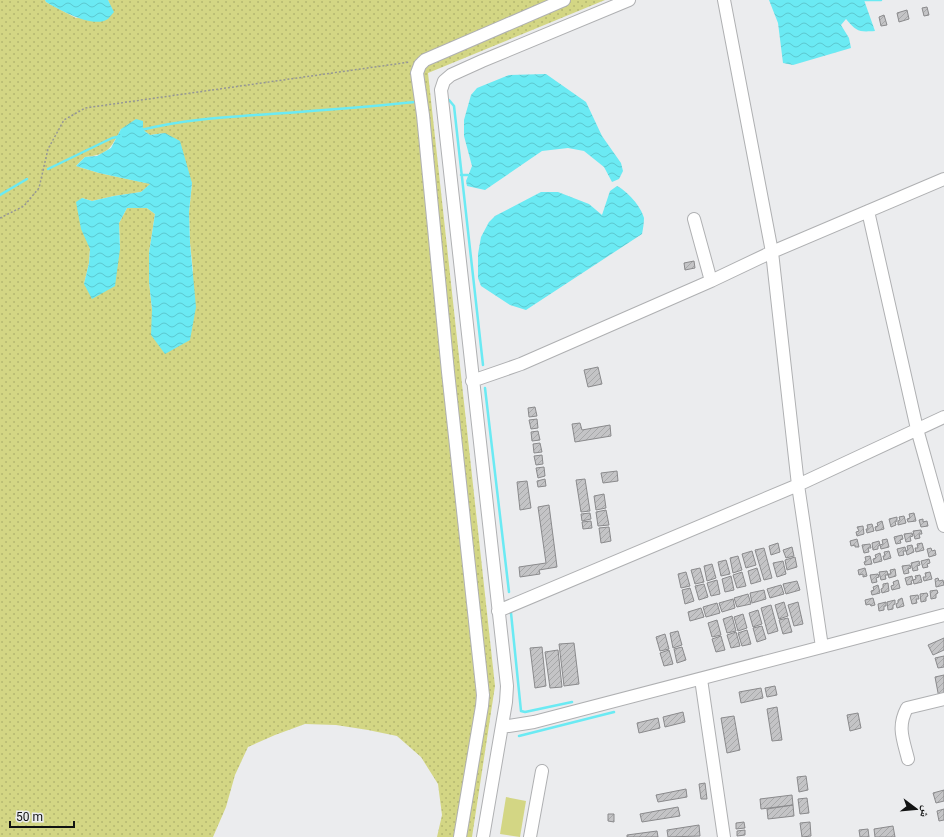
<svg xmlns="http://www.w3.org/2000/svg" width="944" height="837" viewBox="0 0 944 837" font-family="Roboto,'Noto Naskh Arabic',sans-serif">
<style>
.grass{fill:url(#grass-dots);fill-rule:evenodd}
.pitch{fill:#d3d684}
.water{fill:url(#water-waves)}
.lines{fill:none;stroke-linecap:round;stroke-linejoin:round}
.stream{stroke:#6beaf3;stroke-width:2.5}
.building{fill:url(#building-hatch);stroke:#8a8a8c}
.minor-casing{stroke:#afb0b2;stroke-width:14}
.path{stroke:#949596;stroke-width:1.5;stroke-dasharray:2 2;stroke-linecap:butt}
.minor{stroke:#fff;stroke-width:12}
</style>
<defs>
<pattern id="grass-dots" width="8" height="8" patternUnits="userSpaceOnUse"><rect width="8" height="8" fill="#d3d684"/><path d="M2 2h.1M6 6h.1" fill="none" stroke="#b4b771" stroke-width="1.8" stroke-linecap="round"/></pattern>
<pattern id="water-waves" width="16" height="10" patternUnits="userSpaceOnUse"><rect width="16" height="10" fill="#6beaf3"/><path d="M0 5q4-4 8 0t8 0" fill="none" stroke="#5cc8cf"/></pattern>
<pattern id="building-hatch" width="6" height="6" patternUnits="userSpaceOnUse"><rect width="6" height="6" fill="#c4c4c6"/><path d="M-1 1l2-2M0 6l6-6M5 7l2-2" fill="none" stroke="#a7a8a9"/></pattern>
</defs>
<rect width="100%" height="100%" fill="#ebecee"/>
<path class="grass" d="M0 0H45L46 2 76 18 113 12 108 0H605L428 73 495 686 472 837H437L442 815 438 784 421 757 397 736 368 730 336 725 305 724 275 735 248 747 235 775 226 807 213 837H0ZM121 129 143 130 150 135 165 133 192 183 189 212 190 243 193 271 152 309 149 281V253L155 214 147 208H127L119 223 120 249 84 284 89 263 90 249 82 198 92 201 114 196 141 192 151 184 99 173 76 166 85 157C108 155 111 148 121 129Z"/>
<path class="pitch" d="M506 797 526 801 520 837 500 834Z"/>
<path class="water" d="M45 0H108L114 12C112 14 110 17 108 19 93 29 60 10 46 2Z
M769 0H864L875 31C859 32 857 32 846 19L841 25 849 38 851 48 793 65 783 63 778 23Z
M546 74 586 102 602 136 621 163 623 171 619 179 612 182 604 167 584 151 568 148 542 151 485 190 467 186 466 181 472 166 464 136V120L471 95 477 88 509 75Z
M136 119 143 121V130L150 135 165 133 180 141 192 183 189 212 190 243 196 307 190 340 165 354 151 335 152 309 149 282V253L155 214 147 208H127L119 223 120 249 115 286 92 299 84 284 89 263 90 249 81 229 76 202 82 198 92 201 114 196 141 192 150 184 99 173 76 166 85 157 97 156 111 148 121 129Z
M617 186C627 191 641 206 644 218 644 223 643 229 642 234L526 310 510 305 481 286 478 278V254L481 237 489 222 495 216 541 192H558L589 204 602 215 610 191Z"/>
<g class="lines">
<path class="stream" d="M864 0H881
M449 100 454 106 483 365
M141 130C193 117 246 116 299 112 338 109 376 106 415 102
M48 169 112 138 121 136
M461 175H468
M0 195 27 179
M485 388 509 592
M511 613 521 711 525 712 572 702
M519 736 614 712"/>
</g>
<path class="building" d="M927 7 929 15 924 16 922 8Z
M907 10 909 19 899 22 897 13Z
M884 15 887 25 881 26 879 17Z
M694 261 695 268 685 270 684 263Z
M598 367 602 384 588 387 584 370Z
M535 407 537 416 529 417 528 408Z
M537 419 538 428 531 429 529 420Z
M580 423 582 430 610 425 611 436 575 442 572 424Z
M538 431 540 440 532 441 531 432Z
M540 443 542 452 534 453 533 444Z
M542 455 543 464 536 465 534 456Z
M544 467 545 476 538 478 536 468Z
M617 471 618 481 603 483 601 473Z
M545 479 546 486 538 487 537 481Z
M585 479 590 511 581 512 576 480Z
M527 481 531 508 520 510 517 482Z
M604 494 606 508 596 510 594 496Z
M549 505 557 567 539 570 540 574 520 577 519 567 546 563 538 507Z
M606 510 609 525 598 526 596 512Z
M590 513 591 519 582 521 581 514Z
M914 513 916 521 908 522 907 519 910 518 909 514Z
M904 516 906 523 898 525V521L900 520 899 517Z
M897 517V521L895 522 896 525 891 527 889 519Z
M923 519V522L927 521 928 526 921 527 919 520Z
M591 521 592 528 583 529 582 522Z
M882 521 884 529 876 531 875 527 878 526 877 523Z
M872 524 874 531 867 533 866 529H868L867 525Z
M863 526 864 534 857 536 856 532 859 531 857 527Z
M609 527 611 541 601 543 599 528Z
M921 530 922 534H919L920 538 915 539 913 531Z
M912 533 913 536 910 537 911 541 906 542 904 534Z
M902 535 903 539 900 540 901 543 896 544 894 537Z
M857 539 859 547H855V545L851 546 850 541Z
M887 539 889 547 881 549 880 545 883 544 882 540Z
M879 541 880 545 878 546V549L873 550 872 543Z
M778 543 780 552 771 555 769 546Z
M922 543 924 550 916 552 915 548H918L917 544Z
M870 544 871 548H868L869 552 864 553 862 545Z
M912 545 914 552 907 555 906 551 908 550 907 546Z
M792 547 794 556 786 558 783 550Z
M905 547 906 551H903L904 555 899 556 897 549Z
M764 548 772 578 764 580 755 550Z
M931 548 932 551 935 550 936 555 929 557 927 549Z
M752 551 756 565 746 568 742 554Z
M889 551 891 558 884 560 883 556H885L884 552Z
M880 553 882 561 874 563 873 559 876 558 875 555Z
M738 556 742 570 733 573 730 558Z
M870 556 872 564 865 565 864 562 866 561 865 557Z
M795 557 797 567 787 570 785 560Z
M929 559 930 563 927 564 928 567 923 568 921 561Z
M726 560 730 574 721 576 718 562Z
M783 561 786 574 777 577 773 563Z
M919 561 920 565 917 566 918 570 913 571 911 563Z
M712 564 716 578 707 581 704 566Z
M910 565 911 568 908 569 909 573 904 574 902 566Z
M700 568 704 582 695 584 691 570Z
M757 568 761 581 751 584 748 571Z
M865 568 867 576 863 577V574L859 575 858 570Z
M895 569 896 576 889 578 888 574H891L890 570Z
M887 571 888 575H885L886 579 881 580 879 572Z
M686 572 690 586 681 588 678 574Z
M742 572 746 586 737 588 733 575Z
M930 572 932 579 924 581 923 577H926L925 573Z
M878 574 879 577 876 578 877 582 872 583 870 575Z
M920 575 922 582 914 584 913 580 916 579 915 576Z
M731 576 734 590 725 592 722 579Z
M912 576 913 580 911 581 912 584 907 585 905 578Z
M938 578 939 581 943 580 944 585 936 587 935 579Z
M717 580 720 594 711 596 707 583Z
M898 580 900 588 892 590 891 586 894 585 893 582Z
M797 581 800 590 786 594 783 584Z
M888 583 889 591 882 593 881 589 883 588V584Z
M704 584 708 597 699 600 695 586Z
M781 585 784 594 770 598 767 589Z
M878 585 880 593 872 595 871 591 874 590 873 587Z
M690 588 694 601 685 604 682 590Z
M764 590 766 599 752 603 750 593Z
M937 590 938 593 936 594V598L931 599 930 591Z
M927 593 928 596 926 597V601L921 602 920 594Z
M748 594 751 604 737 607 734 598Z
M918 595 919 599H916L917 603 912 604 910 596Z
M873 598 875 605 871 606 870 604 866 605 865 600Z
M902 598 904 606 897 608 896 604 898 603V600Z
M733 599 735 608 722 612 719 603Z
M895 600V604L893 605V609L888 610 887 602Z
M784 602 788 616 779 619 775 605Z
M798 602 803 624 794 626 788 605Z
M886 602V606H884V610L879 611 878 604Z
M717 603 720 613 706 617 703 607Z
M771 605 778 631 768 634 761 608Z
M701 608 704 617 690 621 688 612Z
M758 610 762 624 753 627 749 613Z
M743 614 747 628 738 631 734 617Z
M732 616 736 631 727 633 723 619Z
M788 618 792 632 783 634 779 620Z
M717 620 721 635 712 637 708 623Z
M762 626 766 639 757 642 753 628Z
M747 630 751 644 742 646 738 633Z
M678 631 682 645 673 648 670 633Z
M736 632 740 646 731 648 727 635Z
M665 634 669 649 660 651 656 637Z
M721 636 725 650 716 652 712 639Z
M944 638V650L933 655 928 645Z
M574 643 579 684 564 686 559 644Z
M542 647 546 686 535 688 530 648Z
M682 647 686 660 677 663 674 649Z
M558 650 562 687 550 688 545 652Z
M669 650 673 664 664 666 660 653Z
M944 656V667L938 668 935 658Z
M944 675V697L939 698 935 677Z
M775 686 777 695 767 697 765 688Z
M761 688 763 698 741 703 739 692Z
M777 707 782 740 772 741 767 709Z
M683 712 685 722 665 727 663 717Z
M858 713 861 728 850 731 847 715Z
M734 716 740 750 727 753 721 718Z
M658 718 660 728 639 733 637 723Z
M806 776 808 790 799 792 797 777Z
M705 783 707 799H701L699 784Z
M686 789 687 797 658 802 656 795Z
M944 790V801L936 803 933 793Z
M792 795 793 805 761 809 760 799Z
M807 798 809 813 800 814 798 799Z
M793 805 794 816 768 819 767 809Z
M678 807 680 816 642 822 640 814Z
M944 809V820L939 821 937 811Z
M608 814H614V822L608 821Z
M744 822 745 828 736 829V823Z
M810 822 811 836 802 837 800 823Z
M699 825 700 836 668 837 667 830Z
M893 826 895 837H875L874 829Z
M868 829 869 837H860L859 830Z
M745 830V835L737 836V831Z
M657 831 658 837H627V835Z"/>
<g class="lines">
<g class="minor-casing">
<path id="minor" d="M724 0 772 252 798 485 822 647 944 615
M868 211 917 429 944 526
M694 219 711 281
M472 381 521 364 711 281 772 252 944 179
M498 611 798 485 944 417
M701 679 724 837
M502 727 534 722 822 647
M908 759C903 739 897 727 907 708L944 699
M460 837 482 706 483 695 448 372 423 115 417 73 420 65 425 60 564 0
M483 837 506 702 507 686 441 90 444 81 451 75 482 61 629 0
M530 837 542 771"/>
</g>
<path class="path" d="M0 218 24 206 39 188 48 149 64 120 85 108 410 62"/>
<use href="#minor" class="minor"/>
</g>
<g transform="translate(916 809) rotate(106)" stroke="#ebecee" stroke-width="3" paint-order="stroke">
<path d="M0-3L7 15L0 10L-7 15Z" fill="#121313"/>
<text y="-6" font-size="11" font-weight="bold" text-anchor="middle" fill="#121313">ش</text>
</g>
<path d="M10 821v6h64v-6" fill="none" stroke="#121313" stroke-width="2"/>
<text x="16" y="821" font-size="12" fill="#121313" stroke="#ebecee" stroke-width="3" paint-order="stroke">50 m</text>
</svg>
